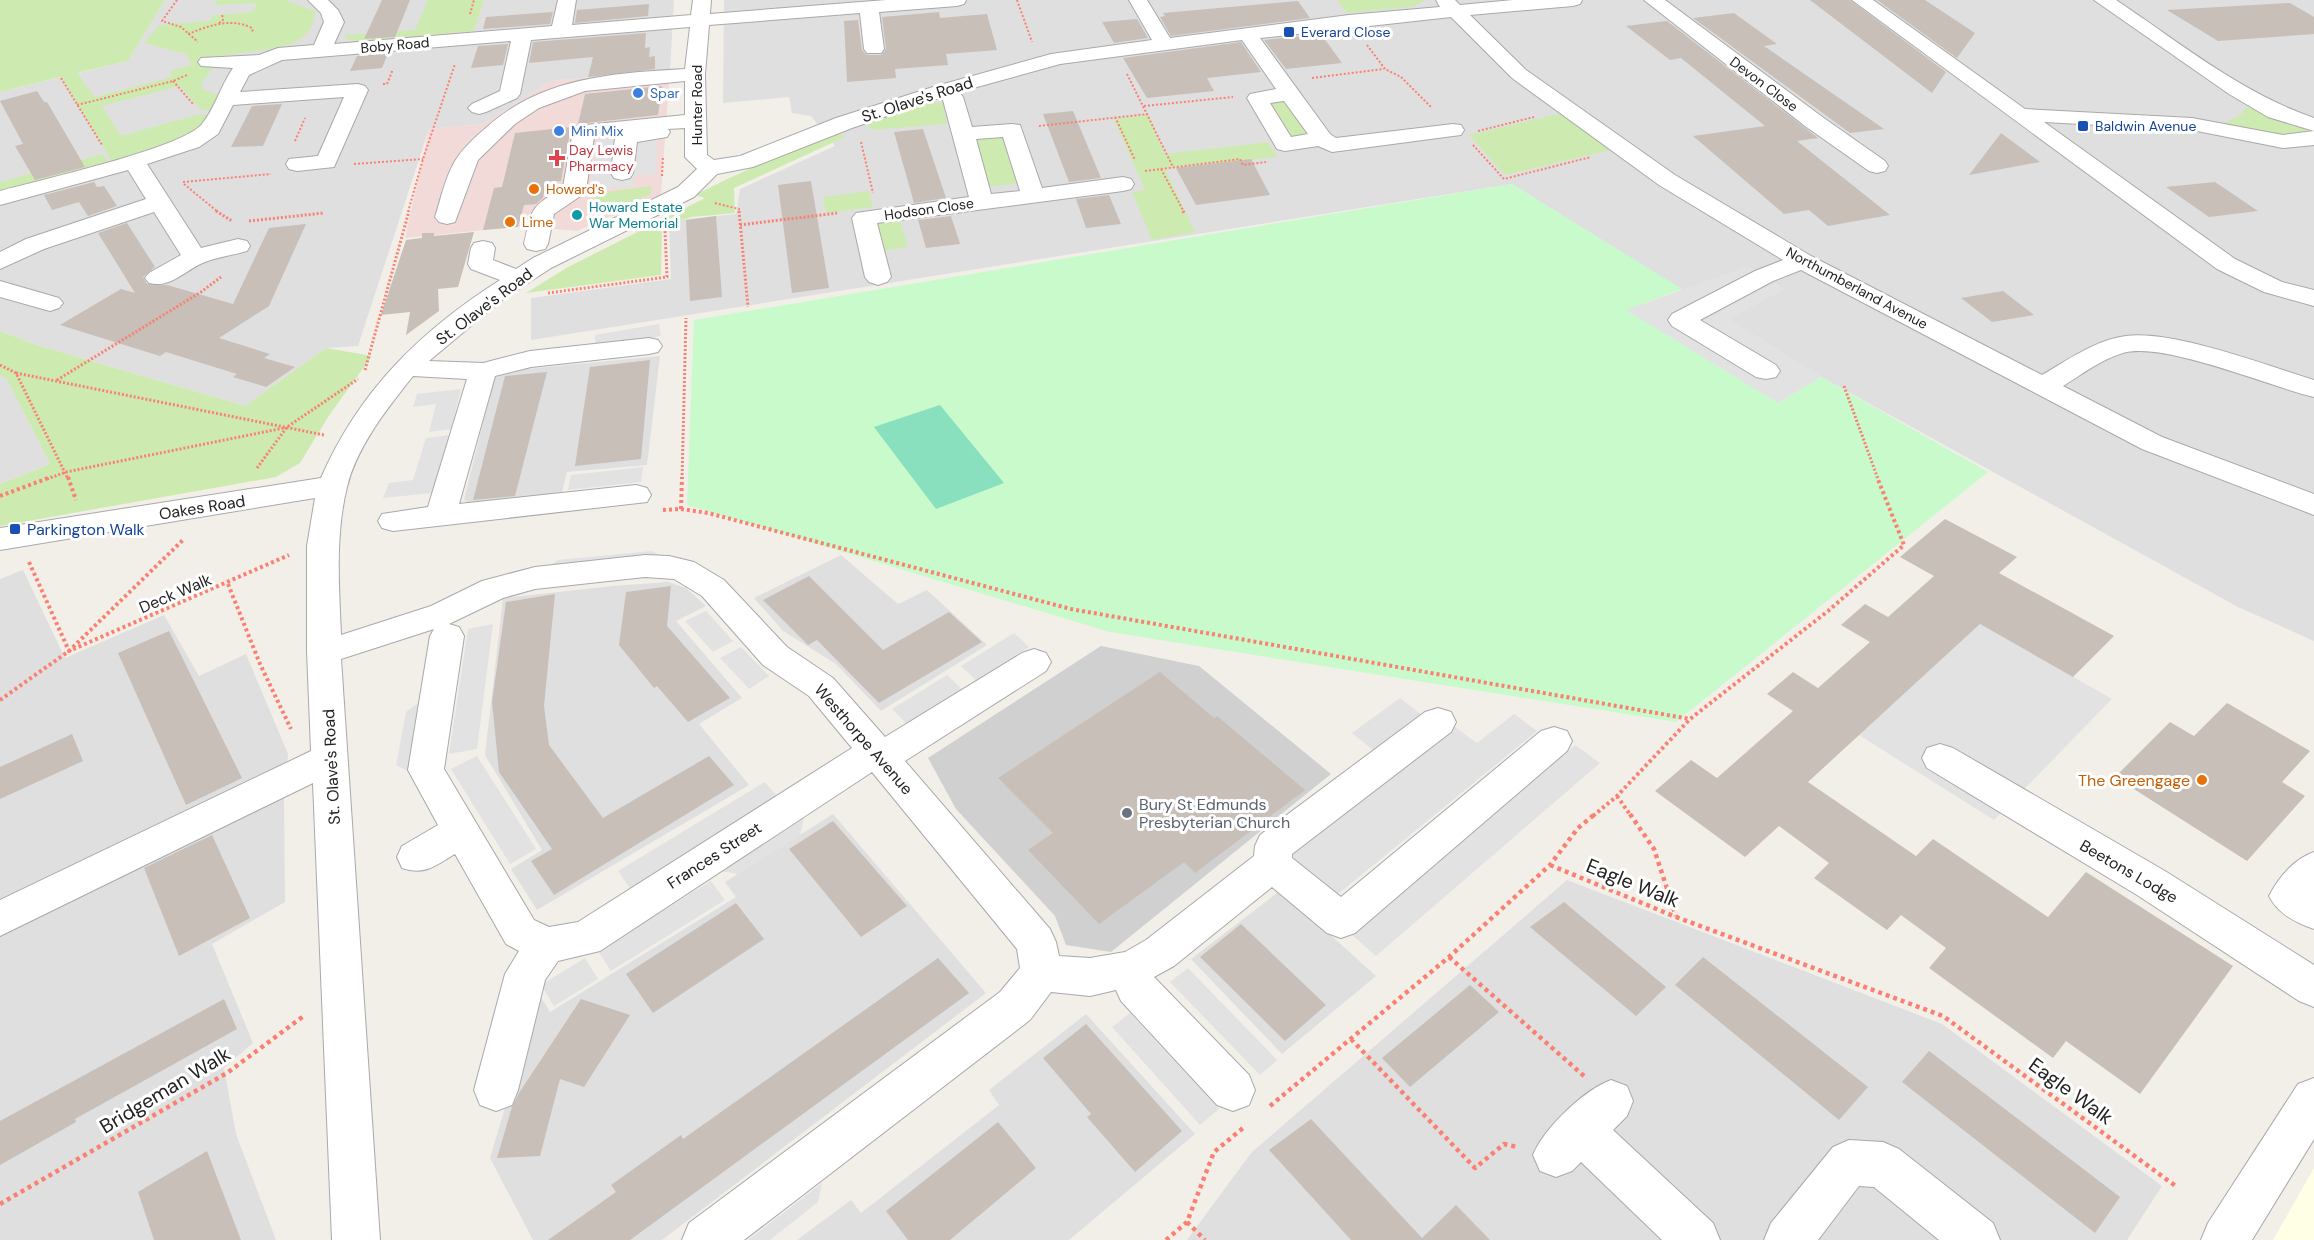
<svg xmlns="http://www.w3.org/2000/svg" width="2314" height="1240" viewBox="0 0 2314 1240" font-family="'DM Sans',sans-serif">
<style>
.residential{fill:#e0dfdf}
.commercial{fill:#f2dad9}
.education{fill:#ffffe5}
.religious{fill:#d0d0d0}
.grass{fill:#cdebb0}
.park{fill:#c8facc}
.pitch{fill:#88e0be}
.parking{fill:#e2e2e2}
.building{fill:#c7bfb8}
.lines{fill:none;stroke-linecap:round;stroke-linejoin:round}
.minor-casing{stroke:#a9a9a9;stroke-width:2}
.path-far3{stroke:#fa8072;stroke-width:2;stroke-dasharray:2 2;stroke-linecap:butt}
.path-far2{stroke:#fa8072;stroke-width:3;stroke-dasharray:2 2;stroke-linecap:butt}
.path-far1{stroke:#fa8072;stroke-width:4;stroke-dasharray:3 3;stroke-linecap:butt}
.path{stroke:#fa8072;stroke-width:4.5;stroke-dasharray:4 4;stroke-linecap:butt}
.minor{fill:#fff;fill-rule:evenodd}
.transit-dot{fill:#1a4fb4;stroke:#fff;stroke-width:2}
.shop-dot{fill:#3f7fe0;stroke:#fff;stroke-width:2}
.health-dot{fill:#e0444e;stroke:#fff;stroke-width:2}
.food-dot{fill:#e8710a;stroke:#fff;stroke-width:2}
.culture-dot{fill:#0f9aa8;stroke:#fff;stroke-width:2}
.worship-dot{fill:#6b7280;stroke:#fff;stroke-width:2}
.labels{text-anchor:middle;stroke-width:6;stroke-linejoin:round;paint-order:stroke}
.far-transit-label{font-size:14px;fill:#164399;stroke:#fff;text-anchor:start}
.far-street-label{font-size:14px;fill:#222;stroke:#fff}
.far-shop-label{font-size:14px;fill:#366cbe;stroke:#fff;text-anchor:start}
.far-health-label{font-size:14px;fill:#be3a42;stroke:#fff;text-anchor:start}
.far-food-label{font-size:14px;fill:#c56008;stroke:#fff;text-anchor:start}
.far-culture-label{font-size:14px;fill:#0d838f;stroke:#fff;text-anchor:start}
.street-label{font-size:16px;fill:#222;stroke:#fff}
.transit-label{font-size:16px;fill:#164399;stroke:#fff;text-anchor:start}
.food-label{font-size:16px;fill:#c56008;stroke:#fff;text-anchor:end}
.worship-label{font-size:16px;fill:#5b616d;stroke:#fff;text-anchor:start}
.near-street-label{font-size:20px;fill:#222;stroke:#fff}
</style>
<rect width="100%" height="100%" fill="#f2efe9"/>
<path class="residential" d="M165 0H674L670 70 551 81 484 124 429 129 358 346 326 348 245 406 37 345 0 331V92L128 61Z
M724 0H2314V641L2238 607 1821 377 1512 184 531 340V298L671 279 669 221 736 214 740 189 835 146 811 116 792 113 789 97 723 103Z
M660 356 647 465 567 472 561 496 474 505 464 500 494 379 506 371Z
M0 375 7 378 50 464 0 484Z
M841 555 898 604 927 590 987 645 881 711 836 664 783 631 754 598Z
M23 570 65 658 164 615 199 676 246 654 288 754 284 798 285 902 212 944 253 1043 224 1068 236 1134 276 1240H0V579Z
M668 582 686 588 706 606 676 621 742 698 699 724 749 785 537 910 511 869 542 850 485 755 503 598 613 586Z
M833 814 986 993 662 1240H533L490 1158 539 994 550 1012 736 897 725 882Z
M1567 880 1942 1024 2162 1186 2127 1240H1187L1251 1153Z
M1281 890 1376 976 1282 1054 1191 959Z
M1086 1014 1195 1134 1069 1240H797L851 1200 861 1213 994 1109 999 1105 989 1090Z"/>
<path class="commercial" d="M670 70 661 194 577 231 525 226 405 238 429 129 484 124 551 81Z"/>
<path class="education" d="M2314 1168V1240H2273Z"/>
<path class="religious" d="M1101 646 1199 666 1331 774 1111 952 1066 945 1055 916 956 809 928 758Z"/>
<path class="grass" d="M0 0H165L128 61 77 73 95 97 172 77 169 71 192 65 186 54 144 43 159 25 210 21 214 15 252 12 258 3 214 5 217 0H284L315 11C315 54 255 49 226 55 218 56 211 59 203 61L216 64 201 84 202 89 218 95 210 110H201L180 86 102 106 121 136 196 115 209 114 202 128 190 138 113 163 61 77 0 92Z
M428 0H484L474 31 358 41 347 39 344 35 415 30Z
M1337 0H1426L1412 7 1347 13Z
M1286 99 1311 136 1290 138 1266 101Z
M929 102 943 103 947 124 871 130 867 123Z
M2245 108 2260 109 2314 132 2292 136 2225 127 2224 123 2242 114Z
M1562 113 1611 150 1505 175 1469 135Z
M1148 115 1165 154 1268 142 1277 157 1165 169 1195 232 1152 240 1132 192 1145 190 1114 119Z
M838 133 845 137 734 188 735 213 692 217 662 225 661 275 526 293 568 267 705 198 695 195C742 171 789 151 838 133Z
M1004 134 1022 183 987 187 971 137Z
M103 154 110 165 0 195V182Z
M651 186V194L611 211 591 194Z
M869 191 873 207 826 213 823 197Z
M900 220 908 247 882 251 875 223Z
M0 331 37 345 245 406 326 348 372 356 330 414 300 463 276 477 0 526V484L50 464 7 379 0 375Z"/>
<path class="park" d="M1512 184 1682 289 1627 310 1778 403 1821 377 1988 472 1676 722 1110 632 687 505 694 320Z"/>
<path class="pitch" d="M940 405 1004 483 936 509 874 427Z"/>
<path class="parking" d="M657 132 656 174 634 176V186L590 190 597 134Z
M1748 266 1785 289 1729 319 1821 377 1778 403 1626 310Z
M659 324 661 336 596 347 595 335Z
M461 389 451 429 429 432 436 404 413 407 417 394Z
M450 435 432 493 383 498 389 483 413 480 426 438Z
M643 467 641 482 568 490 571 475Z
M652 551 661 556 548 567 558 560Z
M706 611 733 641 713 652 685 621Z
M493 624 477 749 449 754 468 629Z
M1980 624 2112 699 1994 820 1859 735Z
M1014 633 1029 647 976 680 961 666Z
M741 647 769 676 749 689 720 658Z
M947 675 962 689 907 724 892 709Z
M1400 698 1422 715 1374 751 1352 733Z
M418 703 408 771 396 765 406 712Z
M1514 714 1537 731 1332 899 1287 858 1455 727 1477 743Z
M1575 745 1600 763 1376 956 1351 934Z
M477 756 536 849 510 864 451 769Z
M765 782 780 800 632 891 618 871Z
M804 818 800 835 738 874 720 871Z
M711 881 725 900 611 971 598 951Z
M585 958 598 979 554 1006 541 985Z
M1188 968 1277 1060 1260 1075 1170 982Z
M1130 1013 1219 1109 1200 1125 1112 1027Z
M822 1183 818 1202 770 1240H748Z"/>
<path class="building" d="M382 0H410L395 37 364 39Z
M1810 0H1850L1946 72 1932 93Z
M1877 0H1925L1975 33 1957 58Z
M1298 1 1310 18 1171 36 1160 17 1165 16 1163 13Z
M2290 3 2314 17V34L2218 41 2167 10Z
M649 4 648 16 575 23 577 10Z
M553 12 550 24 483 29 486 17Z
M939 12 940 18 987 14 997 50 946 54 948 65 895 69 896 78 847 82 844 21 858 20 862 50 867 55H881L886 49 882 17Z
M1734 13 1777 44 1764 46 1884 129 1850 133 1693 18Z
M1137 19 1148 38 1114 43 1102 22Z
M1667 21 1818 138 1797 141 1890 215 1828 226 1809 210 1784 214 1693 136 1765 126 1681 58 1670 60 1626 26Z
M646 33 645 48 650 47 649 57 655 56V69L588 77 593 57 529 63 533 42Z
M1321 34 1342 63 1286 69 1264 40Z
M1241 42 1261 72 1207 78 1214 91 1147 98 1123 58Z
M508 44 503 65 471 68 478 46Z
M388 53 382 68 350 71 357 56Z
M662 86 658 115 578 124 585 94Z
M37 91 44 102H47L85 167 35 180 15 146 23 144 0 101Z
M282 104 263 146 231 147 252 106Z
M1073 111 1101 178 1069 182 1043 114Z
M571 127 561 181 546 183 543 198 536 204 524 205 518 227 483 230 494 188 502 187 515 133Z
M923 129 946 198 914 203 894 132Z
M2001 133 2040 162 1969 175Z
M1251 159 1270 195 1196 205 1176 168Z
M811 181 829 288 792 293 778 185Z
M94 182 97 187 104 186 117 206 88 216 79 202 52 210 44 195Z
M2215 182 2258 211 2209 217 2166 187Z
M1109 195 1121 224 1086 228 1076 199Z
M716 216 722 297 690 301 686 220Z
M951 216 960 244 926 248 918 220Z
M127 223 155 267 143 277 147 284 167 285 233 304 269 228 306 224 269 306 219 338 270 354 264 358 295 367 266 387 233 377 237 374 166 352 160 356 60 325 121 289 135 293 98 233Z
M474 232 458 287 438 289 439 311 406 335 410 312 381 315 406 240 422 238V233H434V236Z
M2003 291 2034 315 1992 322 1961 298Z
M650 360 641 459 575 466 590 367Z
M547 372 515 496 473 500 505 376Z
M1945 519 2017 557 1999 573 2114 636 2073 677 1980 624 1808 782 1916 856 1933 839 2048 917 2086 872 2233 966 2140 1094 2066 1041 2053 1058 1929 968 1946 948 1901 915 1887 930 1814 878 1829 863 1779 826 1745 857 1655 791 1691 760 1717 778 1793 711 1767 694 1793 672 1818 688 1870 642 1841 625 1865 604 1888 617 1934 576 1900 557Z
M809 576 883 650 949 612 982 642 879 703 817 640 808 645 763 600Z
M671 586 667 626 730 698 688 722 657 686 654 688 619 645 626 592Z
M555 594 544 706 549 745 603 818 709 756 734 785 554 895 531 861 552 849 499 772 492 702 506 602Z
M169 631 242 778 186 805 118 653Z
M1160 672 1214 718 1217 716 1305 790 1195 873 1184 862 1099 924 1028 850 1053 833 998 778Z
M2227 703 2310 751 2282 782 2305 796 2247 861 2115 777 2170 722 2194 736Z
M72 734 83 761 0 799V767Z
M833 821 907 906 861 937 789 849Z
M212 835 250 918 179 956 144 868Z
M1564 902 1666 987 1636 1016 1530 927Z
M736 903 764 939 653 1013 626 974Z
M1241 924 1326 1005 1285 1041 1200 957Z
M1703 957 1868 1087 1839 1120 1675 985Z
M938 958 969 993 630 1240H548L616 1192 611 1185 681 1135 683 1139Z
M1470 985 1499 1012 1410 1087 1382 1058Z
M224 999 237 1029 75 1119 76 1122 0 1165V1121Z
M581 999 630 1015 584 1087 560 1079 540 1156 497 1158 512 1107 519 1093Z
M1086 1024 1182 1131 1135 1172 1087 1117 1091 1114 1043 1058Z
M1929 1051 2120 1197 2095 1233 1902 1082Z
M1311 1119 1422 1238 1456 1205 1490 1240H1351L1269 1150Z
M998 1122 1036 1168 950 1240H908L886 1211Z
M207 1151 241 1240H154L138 1192Z"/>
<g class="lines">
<g class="minor-casing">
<path id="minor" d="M308 0H328L338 10 344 22 334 44 552 26 558 0H576L572 25 691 15 693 0H711L710 14 886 0H966L964 4 957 6 879 12 884 49 881 53H867L864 49 860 13 709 25 705 74 707 155 714 160 740 156 836 118 933 87 1051 54 1152 40 1129 0H1147L1170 38 1349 15 1440 7 1436 0H1455L1460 5 1513 0H1582L1580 4 1573 6 1470 15 1526 70 1675 175 1811 256 2042 375C2068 360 2095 340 2126 336 2174 330 2265 365 2314 380V397C2271 387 2163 341 2123 353 2102 359 2082 374 2063 386L2162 437 2314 494V515L2142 449 1801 270 1773 281 1700 320 1776 365 1780 371 1776 377 1766 379 1756 377 1672 326 1668 320 1672 314 1755 271 1783 260 1659 185 1512 78 1451 17 1260 38 1330 134 1336 138 1453 124 1461 125 1464 130 1461 135 1453 136 1332 152 1318 146 1285 151 1277 149 1247 98 1250 94 1276 89 1242 40 1060 64 959 92 963 97 972 127 1012 124 1020 125 1042 188 1123 177 1131 179 1134 184 1131 189 1123 191 877 223 891 277 887 282 878 285 869 282 865 277 852 218 856 213 969 197 943 100 939 98 852 128 753 167 717 174 694 197 551 268 502 300 429 361 483 363 530 351 649 338 658 340 662 346 658 352 649 354 531 367 495 376 459 504 636 485 647 488 651 495 647 502 393 531 382 528 378 521 382 514 428 507 467 379 413 376C387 409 357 446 347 487 335 535 339 586 341 635L431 606 482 581 535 567 645 555 669 556 694 562 724 580 787 647 833 678 885 737 1022 653 1034 649 1046 653 1051 662 1046 671 905 761 1050 929 1056 942 1059 956 1090 958 1125 952 1146 940 1254 856 1255 846 1260 835 1425 712 1438 708 1451 712 1456 722 1451 732 1292 854V858L1341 897 1541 731 1554 727 1567 731 1572 741 1567 751 1355 933 1341 938 1327 933 1272 887 1174 966 1154 977 1249 1075 1255 1090 1249 1105 1233 1111 1217 1105 1121 1001 1116 990 1090 996 1051 992 1030 1020 744 1240H682L689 1223 1000 992 1020 968 1017 949 872 772 600 951 558 961 545 980 518 1090 512 1105 496 1111 480 1105 474 1090 505 974 519 951 506 944 455 854C436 865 425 876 402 868L397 857 402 846 438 825 408 770 430 636 434 629 341 659 380 1240H332L313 783 0 936V900L311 751 307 651V546L315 498 0 550V528L321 478C359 391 420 331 500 280L471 269 468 264 471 248 474 243 483 241 492 243 495 248 493 260 516 269 533 258 678 187 697 169 685 157V128L668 129 670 132 667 137 637 142 633 173 630 178 622 180 614 178 611 173 615 138 618 134 594 137 586 190 582 195 554 214 548 244 545 249 536 251 527 249 524 244C533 205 530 209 563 187L573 131 576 126 685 115V81L585 91 539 108 515 124 478 160 455 222 447 224 439 222 435 217C441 198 445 178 455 161 463 148 475 137 487 127 542 77 615 73 685 69L690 27 531 40 520 94 517 98 486 112 479 114 472 112 468 108 472 104 500 91 511 41 282 60 249 75 240 92 358 84 365 86 368 90 334 167 297 171 289 169 286 164 289 159 318 156 344 97 233 105 218 134 199 147 147 164 201 248 238 239 247 241 250 246 247 251C233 255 218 257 205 262 186 269 171 289 149 283L145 278 149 273 181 255 154 212 44 249 0 269V252L26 239 146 199 128 170 0 205V191C36 181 183 148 202 124 215 108 221 85 233 68L201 66 198 62 201 58 259 55 278 48 314 45 324 22 321 13ZM1284 101 1308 134 1291 137 1270 103ZM1003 137 1020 191 991 194 976 139ZM645 577 674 579 702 596 763 665 809 696 852 748 578 922 549 927 534 920 444 769 464 636 459 627 449 624 503 598 535 589Z
M1644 0H1665L1821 116 1885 161 1888 166 1885 171 1877 173 1869 171 1805 126Z
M1852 0H1873L2025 109 2192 118 2283 135 2314 131 2268 117 2229 94 2094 0H2116C2179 42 2241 93 2314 118V145L2283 148 2192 130 2044 122 2235 259 2282 282 2314 290V306L2264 292 2217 269Z
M0 281 59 298 63 303 59 308 50 311 0 297Z
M1940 744 1953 748 2165 871 2314 965V1007L2299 1001 2137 895 1927 768 1922 758 1927 748Z
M2314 852V929C2296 923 2278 914 2269 896 2279 877 2294 859 2314 852Z
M2314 1078V1139L2252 1240H2201L2208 1223 2298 1084Z
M1611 1080 1627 1086 1633 1101 1627 1116 1613 1130 1713 1223 1720 1240H1662L1581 1162 1572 1171 1556 1177 1540 1171 1533 1155C1544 1128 1584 1090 1611 1080Z
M1849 1140 1883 1142 1899 1149 1993 1223 2000 1240H1939L1874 1187 1859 1186 1818 1240H1764L1771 1223 1833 1147Z"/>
</g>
<path class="path-far3" d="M177 0 162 21 181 27 198 42
M1017 0 1032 42
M470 14 474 0
M219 23 223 20 222 14
M188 34C209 26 230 17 252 28L253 33
M1367 45 1385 69 1401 77 1432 108
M1127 74 1173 167
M61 78 102 145
M1312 78 1384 69
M173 81 194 105
M383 84H387L393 69
M77 105 173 81 187 75
M1144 106 1233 97
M1115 117 1135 160
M1039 126 1148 114
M1478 131 1534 117
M295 141 305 118
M861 142 873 193
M1473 145 1504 179 1591 157
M354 164 423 159
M1161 169 1184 212
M1145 171 1240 159 1243 165 1266 162
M662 176 663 156
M183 182 271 174
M184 184 218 212
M715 203 739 209V212
M408 212 423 159 455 64"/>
<path class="path-far2" d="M216 211 232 221
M739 211 748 307
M1183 211 1184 213
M249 221 324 213
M740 225 837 213
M548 293 667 277 665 231
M0 365 16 373 68 479
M365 370 409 211
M16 373 324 435
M57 380 201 292 221 277
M1844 386 1878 479
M257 468 287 427 358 379
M47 479 66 472 284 428
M682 479 686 318"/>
<path class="path-far1" d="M68 477 76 500
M0 496 51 477
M681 509 682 477
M663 510 681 509 708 513 1071 609 1690 719
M29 562 69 651 289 555
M228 584 260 664 291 729
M0 700 69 651 184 539
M1617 796 1631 816
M1593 816 1617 796 1690 719 1828 611 1904 545 1877 477"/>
<path class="path" d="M1630 814 1654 849 1676 916
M1550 865 1676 917 1943 1016 2177 1187
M1449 957 1584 1076
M1351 1039 1475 1168 1504 1144 1517 1147
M1270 1106 1449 957 1550 865 1578 828 1595 814
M0 1204 227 1073 305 1015
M1187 1222 1205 1240
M1166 1240 1187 1222 1214 1152 1243 1128"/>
<use href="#minor" class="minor"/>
</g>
<g class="transit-dot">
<rect x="1283" y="26" width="12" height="12" rx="3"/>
<rect x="2077" y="120" width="12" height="12" rx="3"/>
<rect x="9" y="523" width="12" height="12" rx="3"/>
</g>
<g class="shop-dot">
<circle cx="638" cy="93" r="6"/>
<circle cx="559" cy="131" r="6"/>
</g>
<path class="health-dot" d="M554 149h6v6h6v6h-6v6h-6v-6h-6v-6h6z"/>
<g class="food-dot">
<circle cx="534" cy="189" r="6"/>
<circle cx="510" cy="222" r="6"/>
<circle cx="2202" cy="780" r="6"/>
</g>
<circle class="culture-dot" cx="577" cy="215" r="6"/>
<circle class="worship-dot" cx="1127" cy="813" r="6"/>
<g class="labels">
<g class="far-transit-label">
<text x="1301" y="37">Everard Close</text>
<text x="2095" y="131">Baldwin Avenue</text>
</g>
<g class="far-street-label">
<text transform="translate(395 45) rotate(-5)" y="5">Boby Road</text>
<text transform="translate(1764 84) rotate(37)" y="5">Devon Close</text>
<text transform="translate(697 105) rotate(-90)" y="5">Hunter Road</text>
<text transform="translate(929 209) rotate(-8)" y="5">Hodson Close</text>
<text transform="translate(1857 288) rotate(28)" y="5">Northumberland Avenue</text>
</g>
<g class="far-shop-label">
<text x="650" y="98">Spar</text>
<text x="571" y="136">Mini Mix</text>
</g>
<g class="far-health-label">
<text x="569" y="155">Day Lewis<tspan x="569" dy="16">Pharmacy</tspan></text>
</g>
<g class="far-food-label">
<text x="546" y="194">Howard's</text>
<text x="522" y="227">Lime</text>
</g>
<g class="far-culture-label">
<text x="589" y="212">Howard Estate<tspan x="589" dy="16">War Memorial</tspan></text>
</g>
<g class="street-label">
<text transform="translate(917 99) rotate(-18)" y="6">St. Olave's Road</text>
<text transform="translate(484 306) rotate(-37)" y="6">St. Olave's Road</text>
<text transform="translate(202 507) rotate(-9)" y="6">Oakes Road</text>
<text transform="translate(175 593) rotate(-23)" y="6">Deck Walk</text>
<text transform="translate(864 739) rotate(49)" y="6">Westhorpe Avenue</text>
<text transform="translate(331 767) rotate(-93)" y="6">St. Olave's Road</text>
<text transform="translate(714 855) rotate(-33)" y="6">Frances Street</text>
<text transform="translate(2129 871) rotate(30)" y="6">Beetons Lodge</text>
</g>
<g class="transit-label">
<text x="27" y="535">Parkington Walk</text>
</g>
<g class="food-label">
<text x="2190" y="786">The Greengage</text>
</g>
<g class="worship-label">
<text x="1139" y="810">Bury St Edmunds<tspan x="1139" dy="18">Presbyterian Church</tspan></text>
</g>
<g class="near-street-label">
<text transform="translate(1633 883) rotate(22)" y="7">Eagle Walk</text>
<text transform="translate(165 1090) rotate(-31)" y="7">Bridgeman Walk</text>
<text transform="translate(2071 1091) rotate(36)" y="7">Eagle Walk</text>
</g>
</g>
</svg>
